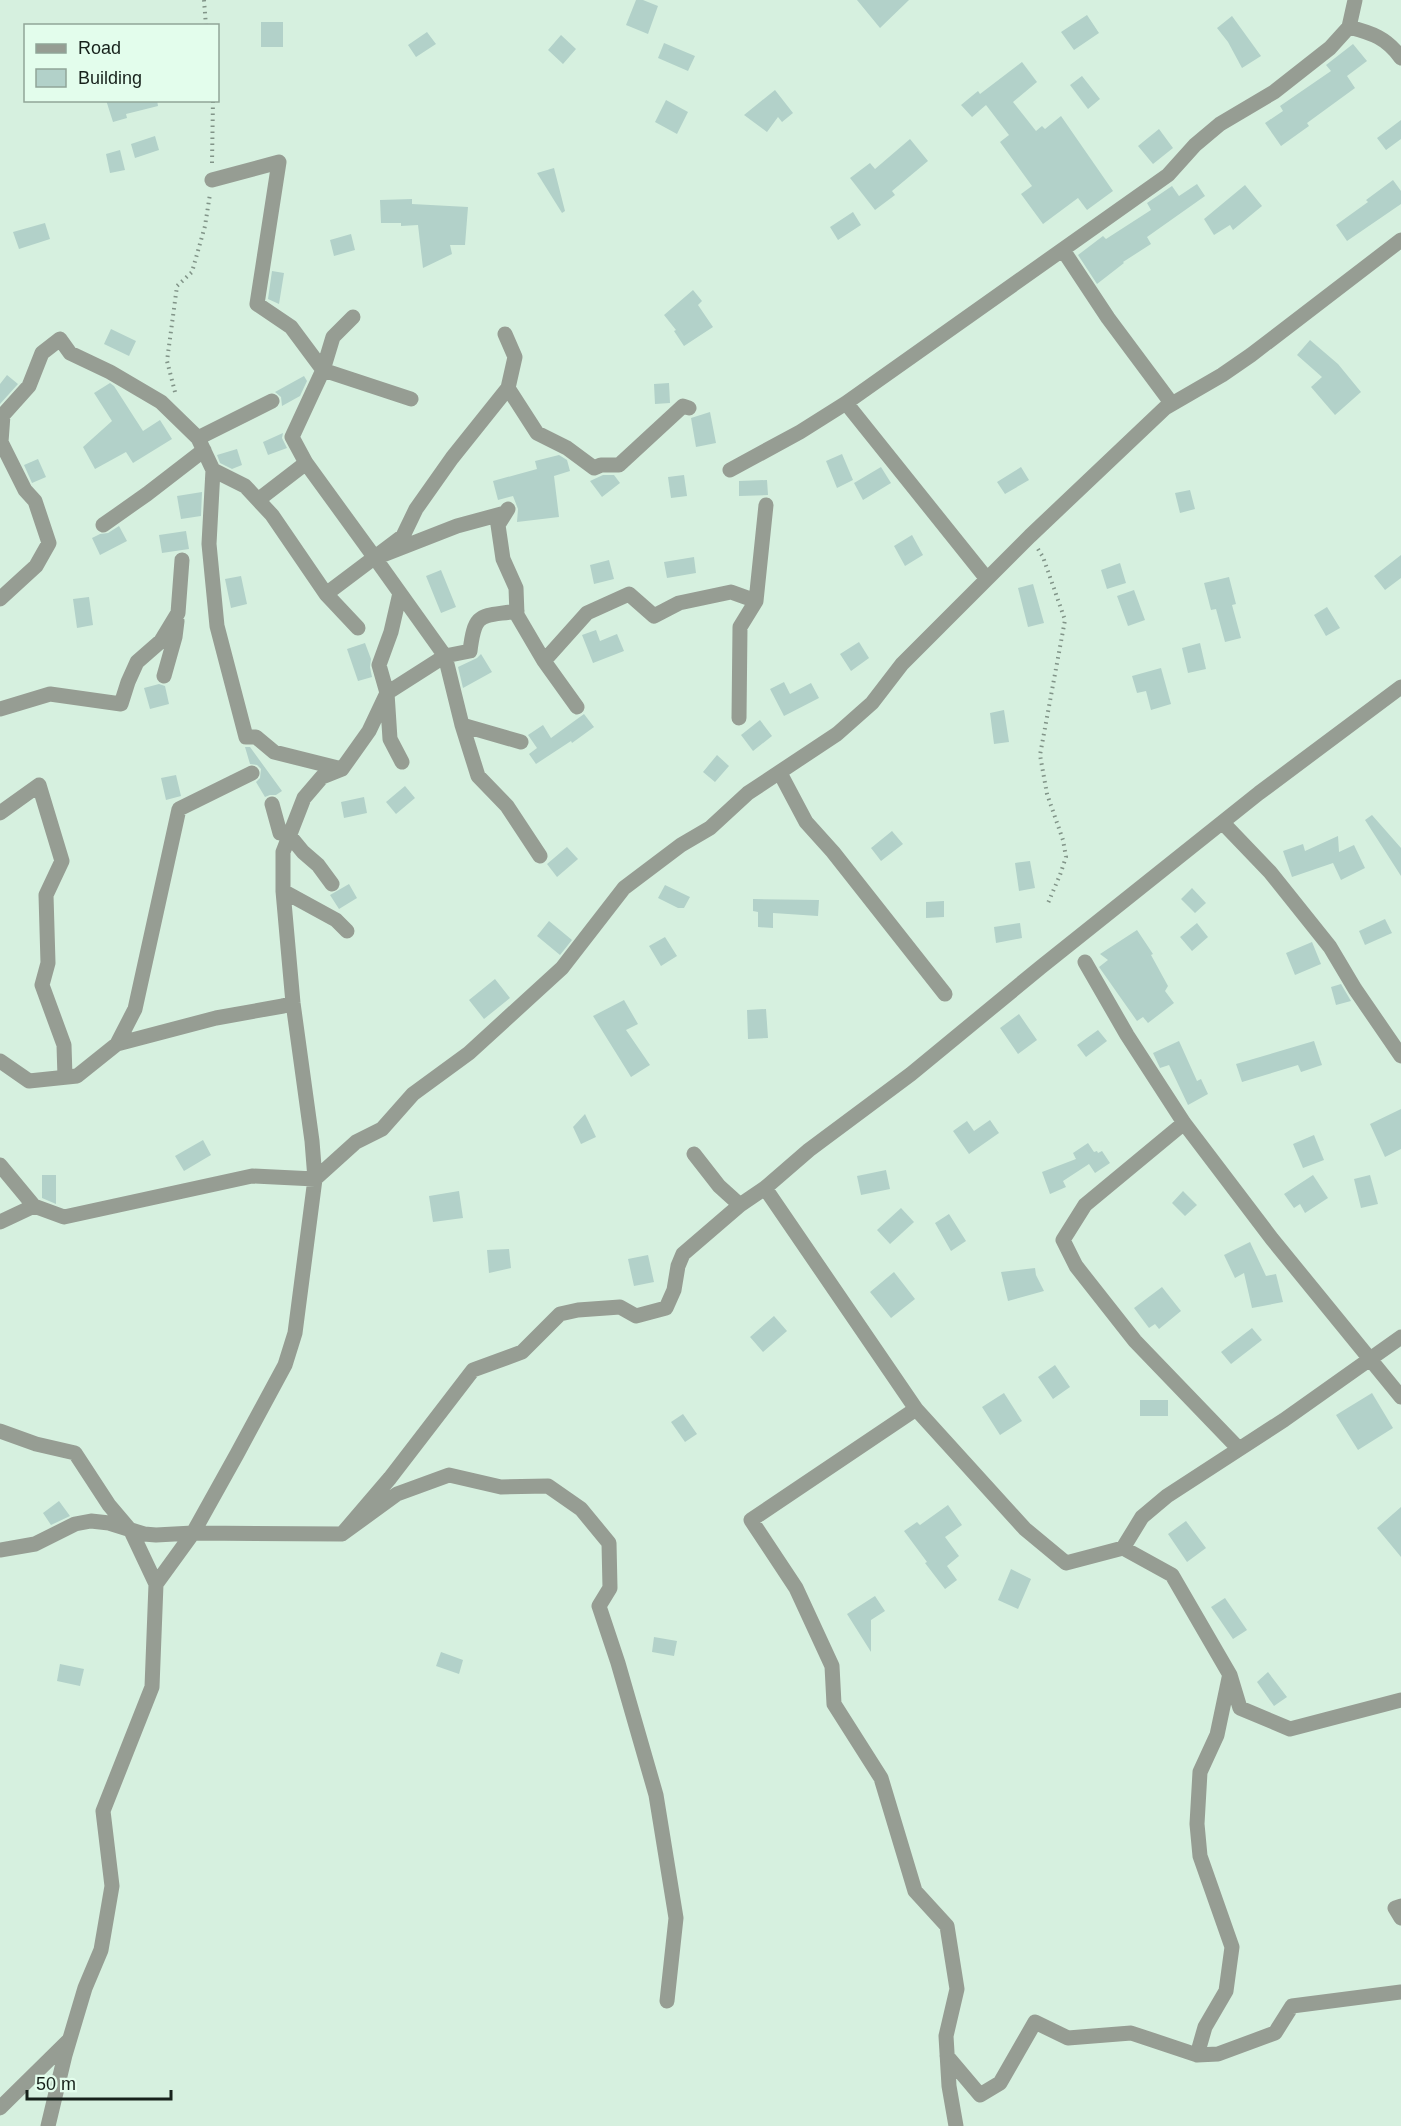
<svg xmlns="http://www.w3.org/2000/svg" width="1401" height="2126" viewBox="0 0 1401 2126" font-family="Arial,sans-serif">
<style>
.building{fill:#b2d1c9}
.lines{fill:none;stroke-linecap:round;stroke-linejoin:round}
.path{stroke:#819488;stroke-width:4;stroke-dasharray:1.5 4.5;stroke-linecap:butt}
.street{stroke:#969d93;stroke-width:15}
</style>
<rect width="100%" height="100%" fill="#d6f0df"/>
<path class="building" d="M636 0H643L658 6 648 34 626 25Z
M857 0H909L880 28Z
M1087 15 1099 33 1074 50 1061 32Z
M1232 16 1261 56 1242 68 1228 42 1217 28Z
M261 22H283V47H261Z
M427 32 436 44 416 57 408 45Z
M561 35 576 49 563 64 548 50Z
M664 43 695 56 688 71 658 58Z
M1353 44 1367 61 1347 76 1355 88 1307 123 1309 126 1281 146 1265 123 1283 111 1280 106 1331 71 1326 65Z
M1022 62 1037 82 1013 102 1036 131 1042 126 1045 129 1061 116 1113 191 1087 210 1078 198 1043 224 1021 194 1032 186 1000 142 1009 135 986 105 972 117 961 105 978 91 980 94Z
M1082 76 1100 99 1088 109 1070 85Z
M775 90 793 113 782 122 778 117 767 132 744 115Z
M106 100H157L158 106 126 114 127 118 113 122Z
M666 100 688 112 677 134 655 122Z
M1401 120V139L1386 150 1377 138Z
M1159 129 1173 148 1153 164 1138 146Z
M155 136 159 150 135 158 131 144Z
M910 139 928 161 892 191 895 195 875 210 850 178 870 163 875 169Z
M120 150 125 170 110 173 106 154Z
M554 168 565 211 562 213 537 173Z
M1393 180 1401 191V204L1347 241 1336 225 1368 202 1366 200Z
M1197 184 1205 196 1147 237 1151 244 1123 262 1124 263 1097 284 1078 255 1103 236 1106 239 1151 210 1147 203 1172 186 1179 196Z
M1245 185 1262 206 1233 230 1230 225 1214 235 1204 219Z
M412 199V204L468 207 465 245H450L452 254 423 268 418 225 401 226V223H381L380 200Z
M853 212 861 225 838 240 830 227Z
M45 223 50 239 19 249 13 232Z
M351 234 355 250 334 256 330 240Z
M272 271 284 273 279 304 268 299Z
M693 290 702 301 698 305 713 327 684 346 674 331 676 330 664 315Z
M111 329 136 341 129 356 104 344Z
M1310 340 1338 364 1361 392 1335 415 1311 387 1322 377 1297 355Z
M7 375 18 384 0 404V384Z
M304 376 307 381 300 396 282 406 281 397 275 392Z
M110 383 114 386 143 431 160 420 172 439 133 463 126 452 95 469 83 447 112 421 94 393Z
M669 383 670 403 655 404 654 384Z
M710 412 716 443 696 447 691 418Z
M283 433 282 438 287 448 268 455 263 442Z
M237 449 242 465 232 469 220 463 217 455Z
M842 454 853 480 837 488 826 461Z
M559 455 567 460 570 471 554 476 559 517 517 522 518 509 513 496 498 500 493 481 537 469 535 461Z
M38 459 46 477 32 483 24 465Z
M881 467 891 483 863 500 854 483Z
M1021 467 1029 480 1005 494 997 482Z
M603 475H614L620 483 602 497 590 481Z
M684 475 687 496 671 498 668 477Z
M767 480 768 495 739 496V481Z
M1190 490 1195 509 1180 513 1175 493Z
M202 492 201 516 181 519 177 496Z
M119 526 127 541 100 555 92 538 100 534 108 533Z
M186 531 189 549 162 553 159 535Z
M912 535 923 555 905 566 894 546Z
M1401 555V578L1385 590 1374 576Z
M694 557 696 573 667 578 664 562Z
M609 560 614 579 594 584 590 565Z
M1120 563 1126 583 1107 589 1101 570Z
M441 570 456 607 441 613 426 576Z
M241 576 247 604 231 608 225 579Z
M1229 577 1236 604 1232 605 1241 638 1225 642 1216 609 1211 610 1204 583Z
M1033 584 1044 623 1028 627 1018 588Z
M1134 590 1145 620 1128 626 1117 596Z
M89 597 93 625 77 628 73 599Z
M1327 607 1340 628 1326 636 1314 615Z
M596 630 600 641 617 634 624 651 593 663 582 635Z
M859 642 869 658 851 671 840 654Z
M365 643 371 659 370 667 372 677 358 681 347 649Z
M1200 643 1206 669 1188 673 1182 648Z
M481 654 492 672 463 688 458 667 477 658Z
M1161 668 1171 704 1151 710 1146 691 1137 693 1132 676Z
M784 682 790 694 811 683 819 698 784 716 770 689Z
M159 684 165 686 169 704 150 709 144 688Z
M1004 710 1009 742 994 744 990 713Z
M584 714 594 727 572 743 571 741 536 764 529 754 537 748 528 735 543 725 551 738Z
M760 720 772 736 753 751 741 735Z
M245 747H250L282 791 276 795H270L265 797 256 782 260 778 261 769 257 765 250 764Z
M717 755 729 766 715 782 703 772Z
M176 775 181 796 166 800 161 778Z
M405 786 415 798 396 814 386 802Z
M364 797 367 813 344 818 341 802Z
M1372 815 1401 848V876L1365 820Z
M892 831 903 844 881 861 871 848Z
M1338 836 1339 852 1354 845 1365 868 1341 880 1333 863 1292 877 1283 851 1303 844 1305 851Z
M567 847 578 859 557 877 547 864Z
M1030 861 1035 888 1019 891 1015 863Z
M349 884 357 898 339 909 330 895Z
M665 885 690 897 684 908H678L658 898Z
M1192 888 1206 903 1195 913 1181 899Z
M753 899 819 900 818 916 773 913V928L758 927V912L753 911Z
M944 901V917L926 918V902Z
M1385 919 1392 933 1365 945 1359 931Z
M549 921 572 940 560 955 537 936Z
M1020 923 1022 938 996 943 994 927Z
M1197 923 1208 937 1192 951 1180 937Z
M1137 930 1153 954 1151 955 1168 986 1165 991 1174 1003 1148 1023 1143 1017 1137 1021 1099 967 1108 960 1100 954Z
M665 937 677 956 661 966 649 946Z
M1312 942 1321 964 1295 975 1286 953Z
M495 979 510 998 484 1019 469 1000Z
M1341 984 1351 1001 1336 1005 1331 987Z
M624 1000 638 1024 626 1030 650 1065 631 1077 593 1016Z
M766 1009 768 1038 748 1039 747 1010Z
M1019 1014 1037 1040 1018 1054 1000 1028Z
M1098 1030 1107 1041 1086 1057 1077 1045Z
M1179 1041 1197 1081 1201 1079 1208 1094 1188 1105 1169 1065 1160 1068 1153 1053Z
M1314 1041 1322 1065 1301 1072 1298 1065 1242 1082 1236 1064Z
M1401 1109V1149L1385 1157 1370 1124Z
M585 1114 596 1137 581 1144 573 1127Z
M990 1120 999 1133 969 1154 953 1131 967 1121 974 1131Z
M1314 1135 1324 1160 1303 1168 1293 1144Z
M203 1140 211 1155 184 1171 175 1156Z
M1088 1143 1094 1152 1097 1151 1098 1153 1102 1151 1110 1163 1095 1173 1089 1164 1063 1181 1066 1187 1050 1194 1042 1172 1076 1159 1073 1153Z
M886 1170 890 1189 861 1195 857 1176Z
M42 1175H56V1204L42 1198Z
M1313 1175 1328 1198 1305 1213 1300 1204 1294 1208 1284 1194Z
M1370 1175 1378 1204 1361 1208 1354 1179Z
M459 1191 463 1218 433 1222 429 1196Z
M1183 1191 1197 1205 1185 1216 1172 1203Z
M901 1208 914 1222 890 1244 877 1230Z
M949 1214 966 1241 951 1251 935 1223Z
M1250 1242 1266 1276 1276 1274 1283 1302 1252 1308 1244 1273 1235 1278 1224 1255Z
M509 1249 511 1268 489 1273 487 1250Z
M648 1255 654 1282 634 1286 628 1259Z
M1035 1268 1036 1275 1044 1291 1008 1301 1001 1272Z
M894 1272 915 1299 891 1318 870 1292Z
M1162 1287 1181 1311 1159 1329 1155 1324 1149 1328 1134 1308Z
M774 1316 787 1331 763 1352 750 1337Z
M1252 1328 1262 1340 1231 1364 1221 1352Z
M1055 1365 1070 1387 1053 1399 1038 1377Z
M1004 1393 1022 1421 1000 1435 982 1407Z
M1372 1393 1393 1428 1358 1450 1336 1415Z
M1140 1400H1168V1416H1140Z
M683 1414 697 1434 685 1442 671 1422Z
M59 1501 70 1516 51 1525 43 1513Z
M948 1505 962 1525 945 1537 959 1556 947 1566 957 1580 945 1589 925 1563 927 1562 904 1531 917 1522 920 1525Z
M1401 1507V1557L1377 1528Z
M1186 1521 1206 1548 1187 1562 1168 1534Z
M1011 1569 1031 1579 1018 1609 998 1600Z
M875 1596 885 1611 871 1620V1652L847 1614Z
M1225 1598 1247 1630 1233 1639 1211 1607Z
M654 1637 677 1641 674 1656 652 1652Z
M441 1652 463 1660 459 1674 436 1666Z
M60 1664 84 1669 80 1686 57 1681Z
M1268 1672 1287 1697 1274 1706 1257 1682Z"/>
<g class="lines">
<path class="path" d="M204 0 206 26
M212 163 213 100
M175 392 167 361 177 286 192 272 205 226 210 194
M1038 549 1043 557 1065 620 1040 755 1047 794 1063 840 1066 857 1060 875 1048 903"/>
<path class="street" d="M1349 27C1372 33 1387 38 1401 58
M212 180 279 162 257 304 291 327 323 370 411 399
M1063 250 1108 318 1172 404
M508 388 537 433 567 448 594 468 601 465H619L683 406 689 408
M846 403 987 579
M198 438 272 401
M306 463 292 437 323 370 333 337 353 317
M213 470 209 544 217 626 246 737H256L274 752 342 769 369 731 387 693 445 656 470 651C475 610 481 617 517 611
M730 470 800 432 846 403 1168 175 1195 145 1220 124 1274 92 1330 48 1349 27 1355 0
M258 500 306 463 375 558
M508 509 498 525 503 559 516 588 517 615 544 661
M505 513 457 526 375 558 445 656 462 725 521 742
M103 525 147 494 204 450
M400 593 391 632 379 665 387 693 390 739 402 762
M326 594 403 536 416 509 452 458 508 388 515 357 505 334
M0 599 36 566 49 543 35 501 25 490 1 442 3 415 29 386 42 353 60 339 70 353 110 372 161 402 198 438 213 470 245 486 272 515 326 594 358 628
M164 676 175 637 177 621
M577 707 544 661 587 613 629 594 654 616 679 603 731 592 756 601
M0 709 50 694 121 704 128 682 137 662 161 641 178 613 182 560
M739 718 740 627 756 601 766 505
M462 725 478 776 507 806 540 856
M342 769 322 777 304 798 283 852V891L336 920 347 931
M780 773 806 822 833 852 945 994
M272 804 280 833 289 835 303 852 318 865 332 884
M0 813 39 785 62 861 46 895 48 963 42 985 64 1045 65 1077
M1223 823 1270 872 1330 947 1355 989 1401 1056
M1085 962 1127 1035 1184 1123 1272 1239 1401 1397
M117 1044 216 1018 283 1006 293 1003
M0 1061 29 1081 77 1076 117 1044 135 1009 179 809 252 773
M1184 1123 1085 1205 1063 1240 1076 1266 1135 1341 1239 1449
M694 1154 719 1186 740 1205
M0 1165 34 1206 0 1222
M765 1188 916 1409 1025 1529 1066 1563 1123 1548 1172 1575 1230 1675 1240 1708 1290 1729 1401 1700
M34 1206 64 1217 252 1176 315 1179 356 1142 382 1129 413 1094 469 1053 562 968 624 888 681 845 710 828 748 793 837 734 872 703 902 664 1030 536 1165 408 1222 375 1251 355 1401 240
M916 1409 751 1520 796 1588 832 1666 834 1704 881 1778 915 1891 947 1926 957 1989 946 2036 949 2086 956 2126
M0 1431 36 1444 75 1453 109 1505 131 1531 156 1584 152 1687 103 1811 112 1886 101 1950 85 1988 65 2055 48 2126
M342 1534 390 1478 473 1370 522 1352 560 1314 578 1310 620 1307 636 1316 666 1308 674 1290 678 1266 683 1254 740 1205 765 1188 809 1150 911 1074 1041 967 1259 793 1401 687
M1123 1548 1142 1517 1167 1496 1284 1420 1401 1337
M0 1550 35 1544 75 1524 91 1521 109 1523 144 1534 156 1535 193 1533 342 1534 397 1494 449 1475 501 1487 548 1486 581 1509 609 1543 610 1588 599 1606 618 1663 656 1795 676 1918 667 2001
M156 1584 193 1533 237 1454 285 1365 295 1333 315 1179 312 1141 293 1003 283 891
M1401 1906 1395 1908 1401 1918
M1197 2055 1205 2027 1226 1991 1232 1947 1200 1856 1197 1824 1200 1772 1217 1735 1229 1678
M947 2056 980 2095 1000 2083 1035 2022 1068 2038 1131 2033 1197 2055 1218 2054 1275 2033 1292 2006 1401 1992
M0 2108 68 2041"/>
</g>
<rect x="24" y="24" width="195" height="78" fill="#e3fdec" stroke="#91a598" stroke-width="1.5"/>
<rect x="36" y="44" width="30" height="9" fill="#969d93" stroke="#91a598" stroke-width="1.5"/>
<text x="78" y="54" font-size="18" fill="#17211b">Road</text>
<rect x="36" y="69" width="30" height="18" fill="#b2d1c9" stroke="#91a598" stroke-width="1.5"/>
<text x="78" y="84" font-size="18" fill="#17211b">Building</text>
<path d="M27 2090v9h144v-9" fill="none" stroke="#17211b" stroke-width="3"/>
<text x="36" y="2090" font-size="18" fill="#17211b" stroke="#e3fdec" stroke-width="4.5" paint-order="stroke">50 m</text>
</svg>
